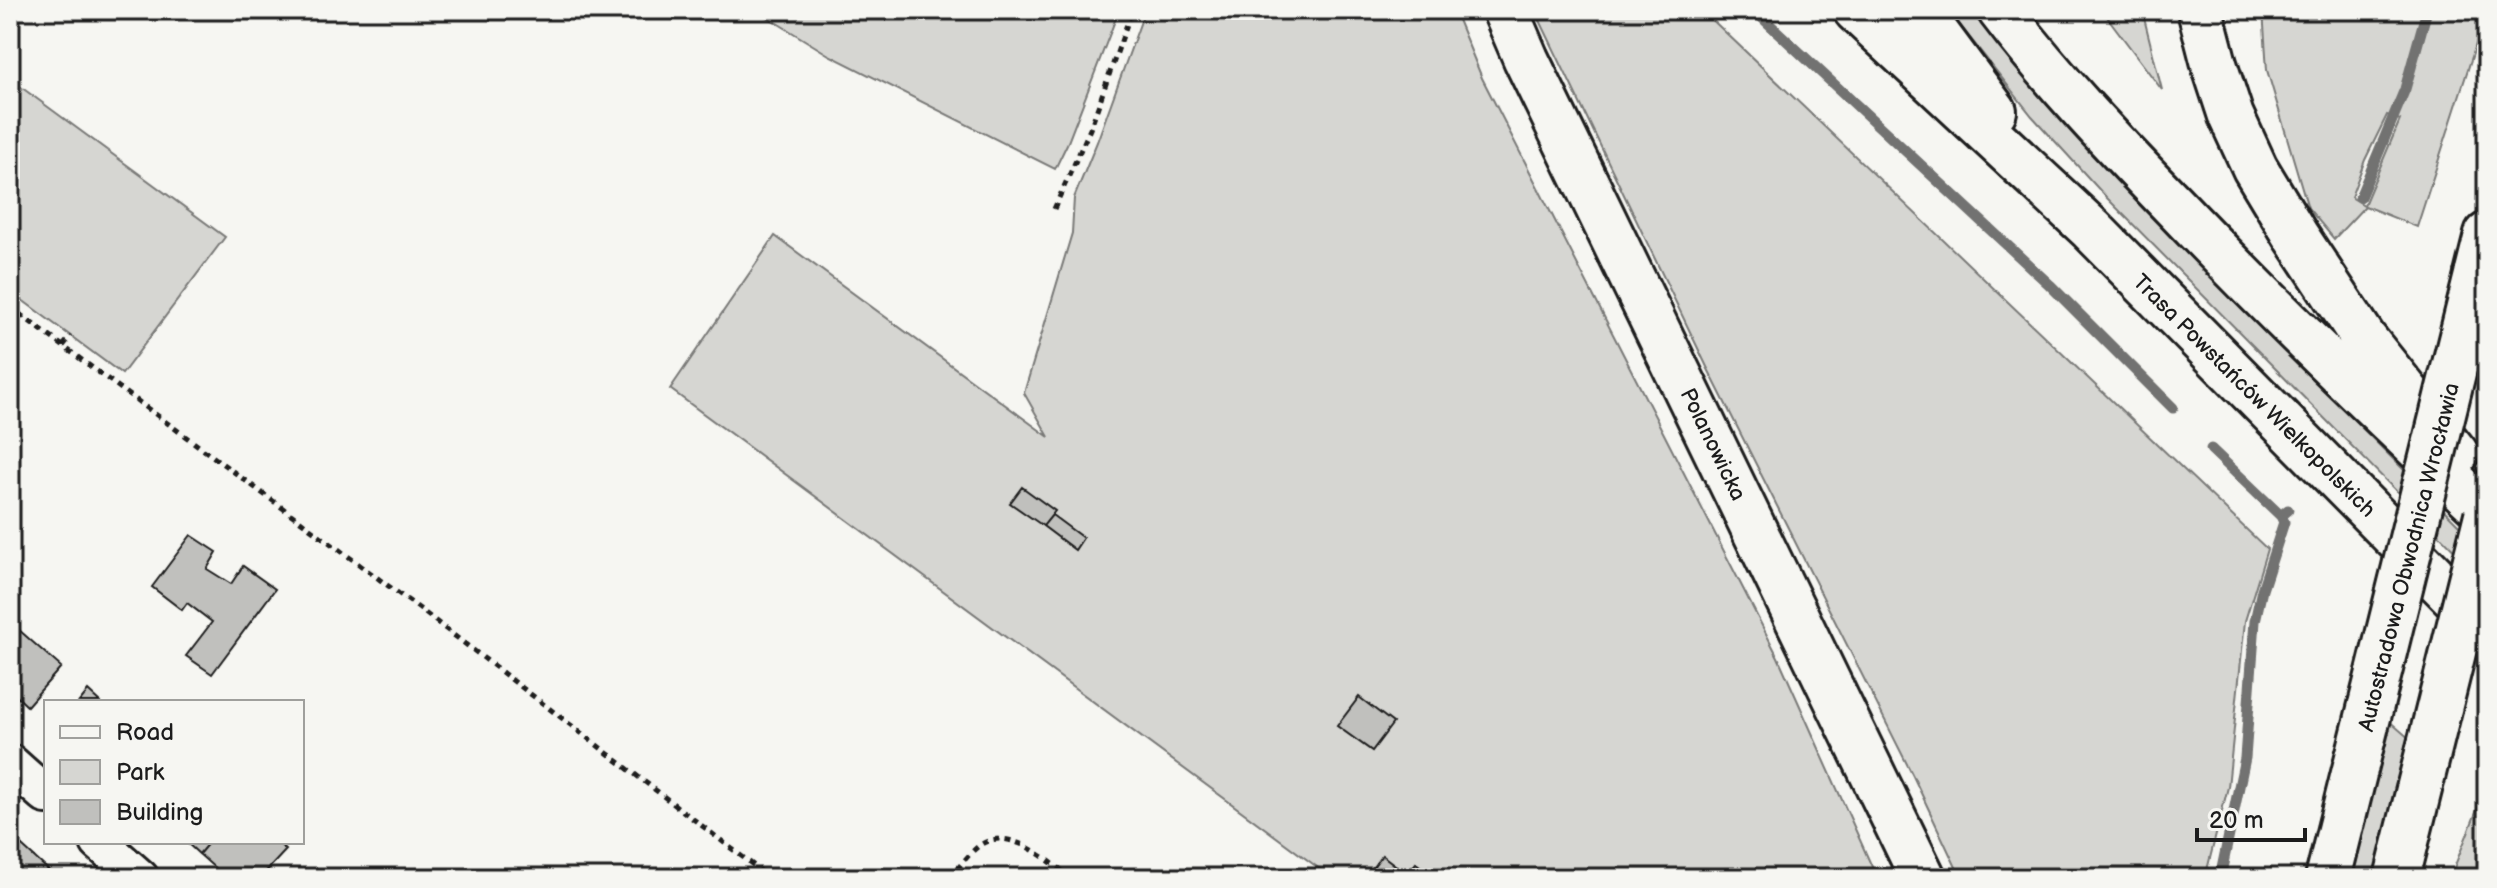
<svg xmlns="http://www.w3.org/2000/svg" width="2497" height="888" viewBox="0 0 2497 888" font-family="'Balsamiq Sans',sans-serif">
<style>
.green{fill:#d6d6d2;stroke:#797977;stroke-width:2;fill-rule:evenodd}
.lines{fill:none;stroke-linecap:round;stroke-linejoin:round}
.stream{stroke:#727271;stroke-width:11}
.building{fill:#c0c0bd;stroke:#1c1c1c;stroke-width:2}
.minor-casing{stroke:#1c1c1c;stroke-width:42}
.tertiary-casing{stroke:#1c1c1c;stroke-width:50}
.motorway-casing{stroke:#1c1c1c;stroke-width:50}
.path{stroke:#1c1c1c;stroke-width:5;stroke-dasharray:6 6;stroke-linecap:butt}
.minor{stroke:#f6f6f2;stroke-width:36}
.tertiary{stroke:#f6f6f2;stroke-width:44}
.motorway{stroke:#f6f6f2;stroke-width:44}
.motorway-bridge-casing{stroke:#1c1c1c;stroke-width:50;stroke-linecap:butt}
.motorway-bridge{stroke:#f6f6f2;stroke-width:44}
.labels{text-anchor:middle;stroke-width:6;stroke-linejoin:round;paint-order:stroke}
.street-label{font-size:22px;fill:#1c1c1c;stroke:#f6f6f2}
</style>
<rect width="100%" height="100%" fill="#f6f6f2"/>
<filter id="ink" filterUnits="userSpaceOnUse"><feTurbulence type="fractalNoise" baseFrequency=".0125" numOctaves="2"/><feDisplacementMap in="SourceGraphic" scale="16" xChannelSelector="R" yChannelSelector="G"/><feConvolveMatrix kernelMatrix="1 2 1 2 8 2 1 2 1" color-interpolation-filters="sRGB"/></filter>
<g filter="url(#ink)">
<path class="green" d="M756 10H1119L1068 142 1055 169 829 55Z
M1145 10H1454L1482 78 1778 657 1877 878H1332L670 389 775 236 1049 437 1024 393 1072 233 1074 198 1097 142Z
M1535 10H1702L2267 549 2245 621 2228 787 2205 878H1961L1913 776 1707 367Z
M1948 10H1974C2064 128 2167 233 2272 338 2344 410 2415 481 2487 553V583L2106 197 2032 116Z
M2102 10H2142L2162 90Z
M2263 10H2487L2417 227 2365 206 2334 239 2308 208 2267 70ZM2387 115 2400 120 2364 205 2351 197 2365 160Z
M10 79 225 237 122 374 10 291Z
M2388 720 2410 739 2375 878H2349Z
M2483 795 2487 796V878H2450Z"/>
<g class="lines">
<path class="stream" d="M1754 10 2050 285 2173 408
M2360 197 2405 89 2427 10
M2211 449 2281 516
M2220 878 2245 758 2255 621 2262 590 2284 522 2281 516 2288 510"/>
</g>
<path class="building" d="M1022 487 1055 511 1043 526 1010 503Z
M1052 515 1083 538 1075 550 1043 526Z
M191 535 217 552 207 569 231 584 243 566 275 589 212 674 186 656 212 622 187 603 182 610 152 587Z
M10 622 61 667 27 706 10 690Z
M88 691 100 702H79Z
M1359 697 1393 723 1372 751 1337 726Z
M11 836 57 878H10Z
M186 842H209L199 854Z
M209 842H277L286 850 260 878H226L199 854Z
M1382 855 1407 874 1416 863 1431 875 1429 878H1365Z"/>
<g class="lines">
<g class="minor-casing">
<path id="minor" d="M10 763 46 795
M99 842 140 878"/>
</g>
<g class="tertiary-casing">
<path id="tertiary" d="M1505 10 1526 59 1923 878"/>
</g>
<g class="motorway-casing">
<path id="motorway" d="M1856 10 2091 229 2487 630
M1919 10 1994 111
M2000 10C2053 80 2113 143 2174 206 2275 312 2380 413 2487 513
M2200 10 2214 64 2231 116 2255 168 2296 236 2364 339 2456 454
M2477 275 2487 235
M2328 878 2371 705
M2397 878 2428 753"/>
</g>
<path class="path" d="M1054 209 1090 129 1132 10
M10 307 421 610 770 878
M63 346 71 336
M949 878C959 868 969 853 980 845 1010 825 1048 861 1072 878"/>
<use href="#minor" class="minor"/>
<use href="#tertiary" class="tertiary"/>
<use href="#motorway" class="motorway"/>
<g class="motorway-bridge-casing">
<path id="motorway-bridge" d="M2371 705 2477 275
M2428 753 2487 515"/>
</g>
<use href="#motorway-bridge" class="motorway-bridge"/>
</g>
</g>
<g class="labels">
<g class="street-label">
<text transform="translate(2255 395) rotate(45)" y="8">Trasa Powstańców Wielkopolskich</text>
<text transform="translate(1714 444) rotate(64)" y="8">Polanowicka</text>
<text transform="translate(2408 557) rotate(-76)" y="8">Autostradowa Obwodnica Wrocławia</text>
</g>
</g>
<rect width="2497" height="888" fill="none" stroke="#f6f6f2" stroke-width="40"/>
<rect x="20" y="20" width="2457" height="848" fill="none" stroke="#1c1c1c" stroke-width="3" filter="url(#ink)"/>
<rect x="44" y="700" width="260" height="144" fill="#f6f6f2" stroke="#9f9f9c" stroke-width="2"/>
<rect x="60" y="726" width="40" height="12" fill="#f6f6f2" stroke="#9f9f9c" stroke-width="2"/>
<text x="116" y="740" font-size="24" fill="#1c1c1c">Road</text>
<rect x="60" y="760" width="40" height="24" fill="#d6d6d2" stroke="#9f9f9c" stroke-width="2"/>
<text x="116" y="780" font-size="24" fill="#1c1c1c">Park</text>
<rect x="60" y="800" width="40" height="24" fill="#c0c0bd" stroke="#9f9f9c" stroke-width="2"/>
<text x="116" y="820" font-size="24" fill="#1c1c1c">Building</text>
<path d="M2197 828v12h108v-12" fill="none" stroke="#1c1c1c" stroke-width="4"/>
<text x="2209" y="828" font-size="24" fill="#1c1c1c" stroke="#f6f6f2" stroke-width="6" paint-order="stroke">20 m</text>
</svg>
